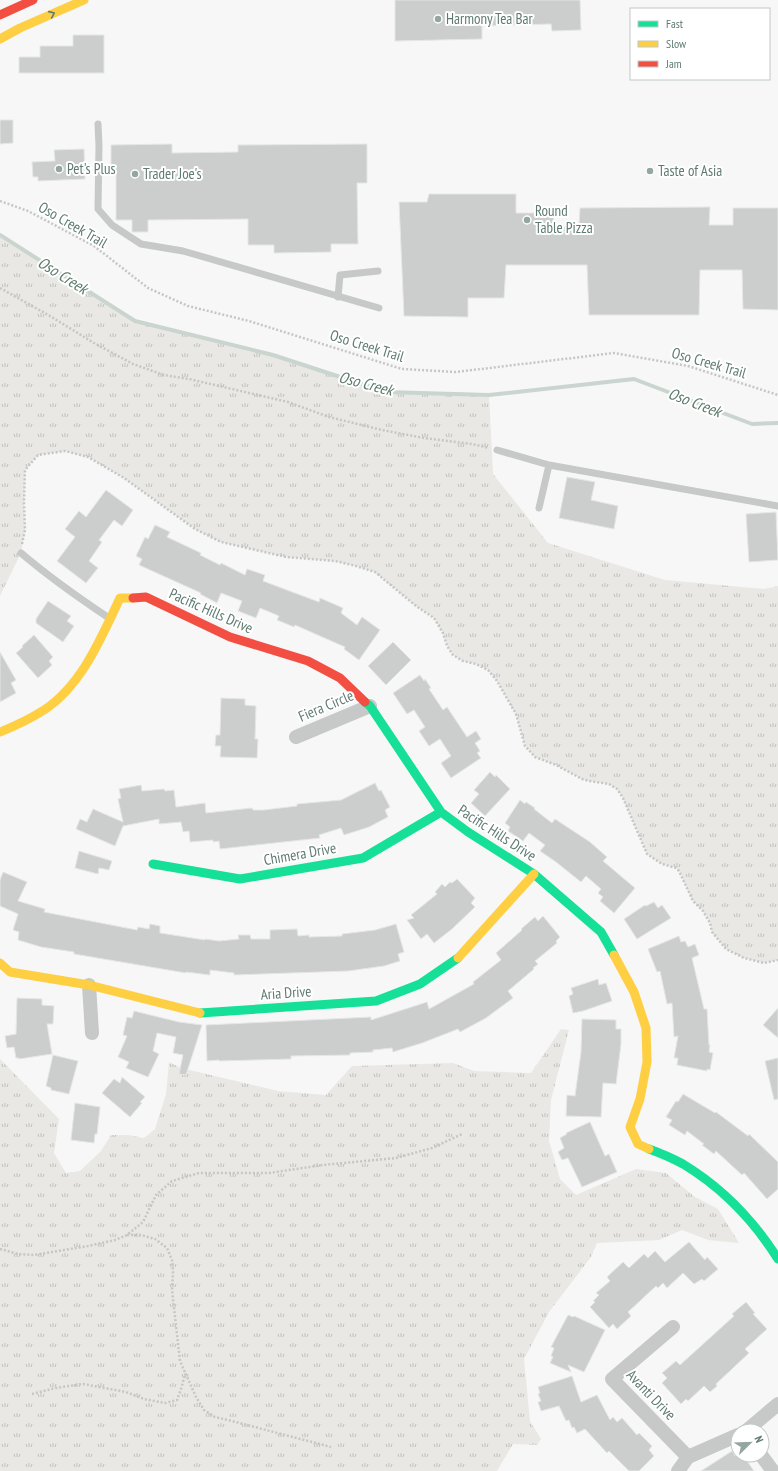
<svg xmlns="http://www.w3.org/2000/svg" width="778" height="1471" viewBox="0 0 778 1471" font-family="'PT Sans Narrow',sans-serif">
<style>
.grass{fill:url(#grass-tufts)}
.lines{fill:none;stroke-linecap:round;stroke-linejoin:round}
.stream{stroke:#cad5cf;stroke-width:4}
.building{fill:#cbcecd;stroke:#e6e6e6}
.path{stroke:#c4c7c6;stroke-width:2.5;stroke-dasharray:2 2;stroke-linecap:butt}
.lane{stroke:#c6c9c8;stroke-width:7}
.street{stroke:#c6c9c8;stroke-width:14}
.fast{stroke:#16e098;stroke-width:9}
.slow{stroke:#ffcf43;stroke-width:9}
.jam{stroke:#f24e42;stroke-width:9}
.oneway{stroke:#5f7b71}
.poi-dot{fill:#94a6a0;stroke:#fff;stroke-width:1.5}
.labels{text-anchor:middle;stroke-width:4;stroke-linejoin:round;paint-order:stroke}
.poi-label{font-size:15px;fill:#5f7b71;stroke:#fff;text-anchor:start}
.street-label{font-size:15px;fill:#5f7b71;stroke:#fff}
.water-label{font-size:16px;font-style:italic;fill:#5e7b6c;stroke:#fff}
</style>
<defs>
<pattern id="grass-tufts" width="24" height="20" patternUnits="userSpaceOnUse"><rect width="24" height="20" fill="#e9e8e4"/><path d="M3 7l-1-3M5 7V3M7 7l1-3M15 17l-1-3M17 17v-4M19 17l1-3" fill="none" stroke="#c0c1bd"/></pattern>
</defs>
<rect width="100%" height="100%" fill="#f7f7f7"/>
<path class="grass" d="M0 235 135 321 273 355 386 392 489 395 493 474 548 543 665 580 764 589 778 586V960L764 963 744 958 726 949 712 932 710 923 703 911 693 901 679 871 676 868 662 864 647 854 623 798 617 789 609 784 589 781 582 779 556 765 535 757 525 746 516 714 497 681 488 670 476 664 463 661 453 655 447 646 443 633 434 618 416 606 375 572 356 566 335 561 286 557 221 542 195 529 124 478 88 457 65 451 38 455 25 470 24 503 25 530 21 553 0 596Z
M561 1029 569 1030 551 1100 549 1141 560 1179 576 1195 636 1169 666 1173 695 1197 718 1209 739 1243 708 1240 682 1230 659 1240 597 1243 591 1257 549 1312 524 1359 530 1421 541 1439 537 1445 513 1444 497 1471H0V1059L59 1119 54 1153 66 1173 80 1171 101 1151 111 1135H128L144 1138 155 1129 166 1094 169 1062 181 1068 278 1091 326 1095 352 1066 453 1063 474 1071 531 1073Z"/>
<g class="lines">
<path class="stream" d="M0 235 135 321 273 355 386 392 489 395 634 379 752 424 778 423"/>
</g>
<path class="building" d="M395 0H580L581 30 552 31 551 24 482 26V39L395 41Z
M73 35H104V73H19V57H40V46H73Z
M0 120H13V143L0 144Z
M172 144V153L238 152V145L367 144V183H357L358 244H331V252L274 253V245H248V219L148 220V232H132V220H116V173H111V145Z
M84 149 85 179 38 181V177H33L32 162 55 161 54 150Z
M429 194H516V213H553L554 227 579 226 580 208 710 207 709 225H733V208H778V310L743 309 742 270H700L699 315H589L587 265H506L504 298H468V317L404 316 399 202H427Z
M567 477 595 482 591 500 618 506 614 529 559 518Z
M106 490 133 510 122 526 114 520 99 540 102 542 89 561 98 568 86 583 57 561 75 537 65 529 79 511 86 517Z
M776 512 778 560 749 562 746 514Z
M155 525 170 532 167 537 201 553 200 555 220 565 221 563 245 575 247 569 265 575 263 581 319 602 320 598 343 608 341 613 357 625 362 617 380 630 359 660 344 649 345 647 295 625 294 627 277 620 279 616 260 608 256 618 238 611 242 601 221 593 217 603 200 594 201 593 139 565 142 559 136 556 145 537 148 539Z
M48 601 71 616 67 621 74 626 63 642 36 623V619Z
M34 635 53 657 49 661 52 665 38 678 16 653 23 647 22 646Z
M393 642 411 660 386 685 368 666Z
M0 652 16 680 11 683 16 693 0 702Z
M420 675 424 681 425 679 431 688 429 689 443 710 447 707 467 737 476 731 481 739 475 743 480 751 477 753 481 758 451 778 441 763 451 756 440 739 429 746 419 731 425 727 414 710 407 714 393 693Z
M221 698 245 699V705L256 706 255 739H258L257 758 220 757 221 746H215L216 735H220Z
M490 772 495 777 496 775 510 789 485 816 471 803 479 794 474 790Z
M375 783 379 791 381 790 390 807 385 810 388 817 369 827 344 835 341 828 319 835 320 838 220 849 219 841 213 842V840L190 842 189 831 183 832 181 822 159 824V819L123 826 115 846 76 829 80 819 87 822 93 809 123 822 118 799 121 798 119 789 141 785 142 791 164 789 165 791 174 790 176 807 205 803 206 813 252 808 253 810H264L297 806V804L341 800Z
M520 800 525 804 526 802 535 808 534 809 552 823 555 819 590 842 607 857 603 861 635 888 614 913 600 901 603 897 598 893 601 889 586 876 581 882 556 862 540 851 545 845 529 833 523 841 508 831 510 827 505 823Z
M79 851 112 861 109 870 99 868 98 874 75 868Z
M3 872 27 882 18 901 45 909 44 912 137 930 138 927 149 929 150 924 160 926V933L205 940V939L219 941 239 939 238 935H250L251 939H270V930L297 929 298 936 309 935V937L342 936V934L375 930 396 924 404 952 398 954 400 961 384 966 348 971 234 975V973L210 970V975L186 972V973L74 954V952L41 947 18 940 19 932 13 930 18 914 0 906V880Z
M457 879 475 898 471 903 475 907 452 929 434 943 427 934 421 939 407 920 414 918 411 915 437 894 435 892 442 884 445 887 450 882 452 883Z
M654 902 658 908 662 905 671 918 637 939 624 919 645 905 646 906Z
M543 916 560 937 556 941 557 943 535 961 538 964 533 968 534 969 508 991 513 998 486 1018 460 1032 458 1029 422 1043 393 1052 392 1048 373 1050V1052L350 1053V1055L291 1056V1059L219 1061V1060L207 1061 206 1025 371 1017V1020L427 1002 429 1009 474 984 473 982 501 960 496 953 522 930 521 929 535 917 538 921Z
M679 936 681 942 685 941 688 947 695 944 699 955 692 958 704 1009H707L709 1045H710L709 1052 713 1053 710 1070 707 1069V1071L677 1065 678 1058H674L678 1036 674 1037 672 1003 667 1004 660 971 657 972 648 949Z
M598 979 599 985 606 983 612 1001 583 1011 573 1013 569 996 573 994 571 988Z
M17 998 42 999V1005L54 1006 53 1024H47L52 1054 19 1059V1058H16L14 1047 7 1048 5 1036 16 1034Z
M778 1008V1038L763 1025Z
M134 1011 179 1022 202 1025 186 1075 179 1074 183 1055 173 1053 176 1037 157 1033 153 1051 159 1054 148 1077 126 1068 129 1062 118 1057 127 1036 123 1035 127 1017 132 1018Z
M582 1019 616 1020V1029H621V1044L616 1084 603 1083 601 1117 566 1116 567 1095 575 1096 581 1052Z
M53 1055 78 1061 69 1094 51 1090V1088L46 1086Z
M778 1058V1099L774 1100 765 1061Z
M122 1077 145 1097 140 1102 142 1103 130 1117 102 1093 114 1079 120 1083Z
M683 1094 715 1113 716 1112 748 1136 749 1134 778 1162V1189L767 1199 744 1173 742 1175 716 1151 714 1154 702 1145 704 1144 687 1131 685 1135 669 1125 672 1120 666 1117 676 1101 678 1102Z
M75 1103 100 1107 97 1134H95L94 1143 71 1140Z
M590 1122 605 1156 609 1154 617 1172 582 1187 568 1158 562 1160 558 1152 564 1148 560 1138 567 1134 566 1133Z
M689 1242 705 1260 707 1257 718 1269 704 1281 702 1279 694 1284 683 1273 667 1288 663 1283 658 1288 656 1286 628 1312 631 1316 617 1329 613 1324 609 1328 590 1307 595 1302 593 1301 599 1295 596 1293 610 1281 607 1277 623 1262 629 1268 644 1254 648 1258 655 1251 665 1262Z
M746 1302 755 1313 753 1314 767 1329 745 1349 749 1353 716 1384 717 1386 710 1392 704 1386 688 1401 686 1399 681 1404 662 1383 667 1378 662 1373 676 1361 680 1365 734 1316 732 1314Z
M568 1315 573 1317 574 1316 605 1330 584 1372 568 1365 571 1372 550 1363 553 1357 551 1356 554 1348 551 1347Z
M572 1376 581 1402 597 1395 610 1420 613 1417 617 1422 622 1418 637 1435 639 1433 652 1446 649 1450 654 1456 639 1471H629L609 1451 607 1453 585 1429 577 1433 574 1427 572 1428 569 1420 566 1421 559 1406 541 1411 538 1402 541 1401 538 1394 540 1393 538 1387Z
M732 1451 735 1456 743 1455 754 1471H701Z"/>
<g class="lines">
<path class="path" d="M0 201 28 211 94 246 148 288 188 306 249 321 402 369 456 372 614 353 688 366 778 395
M0 288 50 316 94 343 133 364 164 375 189 379 288 402 329 417 382 430 424 438 472 444 489 448
M22 544 25 530 24 503 25 470 38 455 65 451 88 457 124 478 195 529 221 542 286 557 335 561 356 566 375 572 416 606 434 618 443 633 447 646 453 655 463 661 476 664 488 670 497 681 516 714 525 746 535 757 556 765 582 779 589 781 609 784 617 789 623 798 647 854 662 864 676 868 679 871 693 901 703 911 710 923 712 932 726 949 744 958 764 963 778 960
M127 1235H141L155 1239 167 1248 172 1260 173 1272 172 1290 180 1361 196 1397 204 1410 215 1417 228 1420 331 1447
M0 1249 18 1254 34 1255 88 1246 115 1240 127 1235 143 1222 156 1195 172 1181 199 1173H269L323 1165 396 1158 432 1148 462 1134
M32 1394 55 1388 83 1384 126 1392 144 1399 165 1403 177 1400 181 1389 185 1375"/>
<path class="lane" d="M98 124 99 146 98 209 112 225 141 244 183 251 379 308
M338 297 340 275 378 271
M497 450 549 465 778 506
M539 508 549 465
M21 553C49 577 79 598 109 618"/>
<path class="street" d="M296 737 370 706
M89 985 92 1033
M673 1327 612 1379 688 1457
M746 1431 778 1404
M761 1455 773 1471
M678 1471 688 1457 738 1435"/>
<path class="fast" d="M365 702 370 706 441 812 468 832 534 874 601 932 614 955
M153 864 240 879 363 858 441 812
M200 1013 376 1001 420 984 458 958
M649 1149C660 1153 672 1158 683 1164 721 1187 754 1221 778 1259"/>
<path class="slow" d="M0 39 20 28 84 0
M0 732C15 726 30 719 44 710 82 685 101 638 120 598H133
M614 955 634 992 646 1028 647 1062 640 1099 630 1127 638 1144 649 1149
M458 958 534 874
M0 963 10 972 89 985 200 1013"/>
<path class="jam" d="M0 15 33 0
M133 598 146 597 230 637 308 661 340 678 365 702"/>
</g>
<defs><path id="oneway-chevron" d="M-2-3.5L2.5 0L-2 3.5" fill="none" stroke-width="1.6" stroke-linecap="round" stroke-linejoin="round"/></defs>
<use class="oneway" href="#oneway-chevron" transform="translate(52 14) rotate(-24)"/>
<g class="poi-dot">
<circle cx="438" cy="19" r="4"/>
<circle cx="59" cy="169" r="4"/>
<circle cx="650" cy="171" r="4"/>
<circle cx="135" cy="174" r="4"/>
<circle cx="527" cy="220" r="4"/>
</g>
<g class="labels">
<g class="poi-label">
<text x="446" y="24">Harmony Tea Bar</text>
<text x="67" y="174">Pet's Plus</text>
<text x="658" y="176">Taste of Asia</text>
<text x="143" y="179">Trader Joe's</text>
<text x="535" y="216">Round<tspan x="535" dy="17">Table Pizza</tspan></text>
</g>
<g class="street-label">
<text transform="translate(73 225) rotate(30)" y="5">Oso Creek Trail</text>
<text transform="translate(367 346) rotate(17)" y="5">Oso Creek Trail</text>
<text transform="translate(709 363) rotate(16)" y="5">Oso Creek Trail</text>
<text transform="translate(211 611) rotate(24)" y="5">Pacific Hills Drive</text>
<text transform="translate(326 706) rotate(-23)" y="5">Fiera Circle</text>
<text transform="translate(497 833) rotate(33)" y="5">Pacific Hills Drive</text>
<text transform="translate(300 854) rotate(-10)" y="5">Chimera Drive</text>
<text transform="translate(286 993) rotate(-4)" y="5">Aria Drive</text>
<text transform="translate(651 1395) rotate(46)" y="5">Avanti Drive</text>
</g>
<g class="water-label">
<text transform="translate(63 275) rotate(32)" y="6">Oso Creek</text>
<text transform="translate(366 383) rotate(15)" y="6">Oso Creek</text>
<text transform="translate(695 402) rotate(21)" y="6">Oso Creek</text>
</g>
</g>
<rect x="630" y="8" width="140" height="72" fill="#ffffff" stroke="#bfcac6"/>
<rect x="638" y="21" width="20" height="6" fill="#16e098" stroke="#bfcac6"/>
<text x="666" y="28" font-size="12" fill="#5f7b71">Fast</text>
<rect x="638" y="41" width="20" height="6" fill="#ffcf43" stroke="#bfcac6"/>
<text x="666" y="48" font-size="12" fill="#5f7b71">Slow</text>
<rect x="638" y="61" width="20" height="6" fill="#f24e42" stroke="#bfcac6"/>
<text x="666" y="68" font-size="12" fill="#5f7b71">Jam</text>
<g transform="translate(750 1443) rotate(67)"><circle r="19" fill="#ffffff" stroke="#bfcac6"/>
<path d="M0-3L7 15L0 10L-7 15Z" fill="#94a6a0"/>
<text y="-6" font-size="11" font-weight="bold" text-anchor="middle" fill="#5f7b71">N</text>
</g>
</svg>
